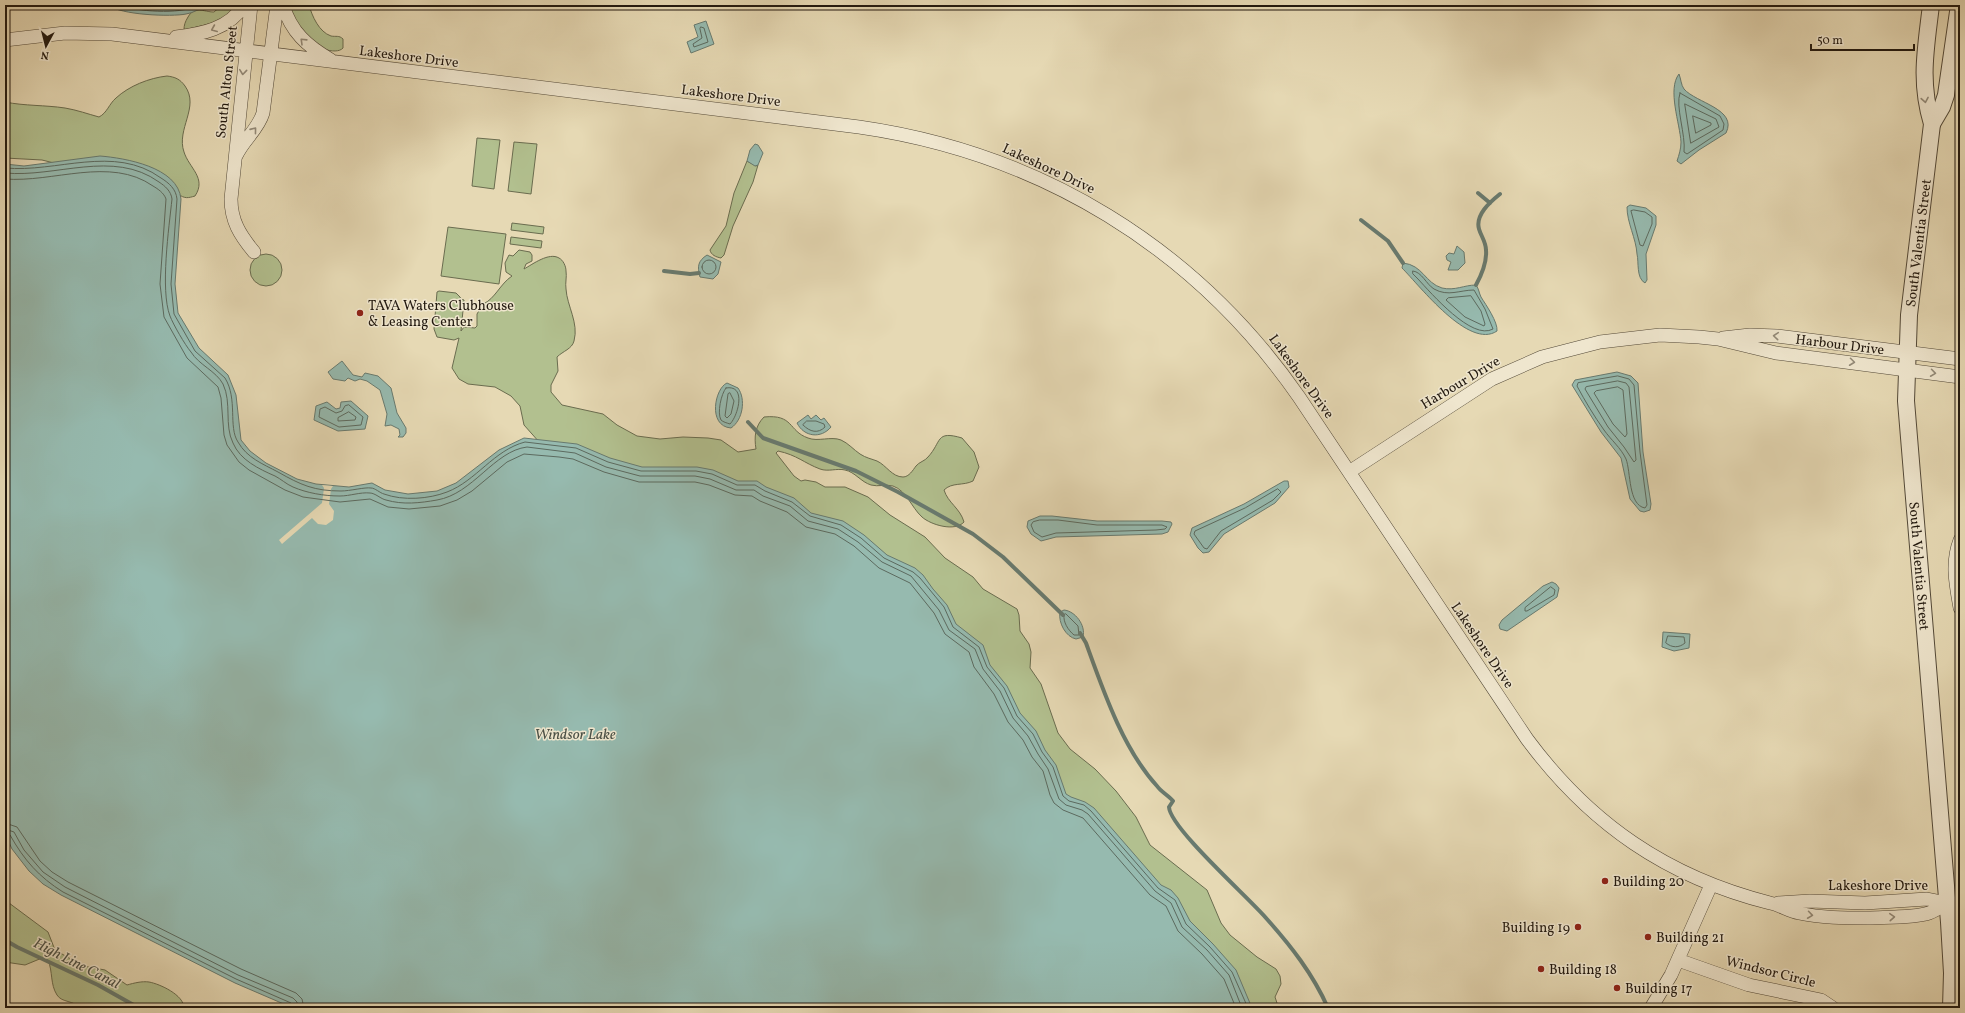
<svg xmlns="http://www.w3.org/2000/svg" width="1965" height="1013" viewBox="0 0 1965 1013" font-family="Vollkorn,serif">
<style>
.green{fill:#b2c08f;stroke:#6a6c4f}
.water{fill:#96baaf;stroke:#687a6f}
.pier{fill:#e6d9b4}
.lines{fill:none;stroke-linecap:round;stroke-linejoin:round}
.shore{stroke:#5c6a5f;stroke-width:1}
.stream{stroke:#687a6f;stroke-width:4}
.minor-casing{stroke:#534938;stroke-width:14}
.tertiary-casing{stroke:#534938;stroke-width:18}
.minor{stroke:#efe6ce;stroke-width:13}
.tertiary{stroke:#efe6ce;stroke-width:16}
.oneway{stroke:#938a78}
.poi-dot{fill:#8f2418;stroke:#efe6ce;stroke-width:1.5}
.labels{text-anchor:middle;stroke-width:3;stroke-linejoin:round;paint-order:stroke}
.street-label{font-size:14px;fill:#22190f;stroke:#efe6ce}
.poi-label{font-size:14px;fill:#22190f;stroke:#efe6ce;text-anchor:start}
.water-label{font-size:15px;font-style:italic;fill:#4b5147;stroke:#efe6ce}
</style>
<rect width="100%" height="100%" fill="#e6d9b4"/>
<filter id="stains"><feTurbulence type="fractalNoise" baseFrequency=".005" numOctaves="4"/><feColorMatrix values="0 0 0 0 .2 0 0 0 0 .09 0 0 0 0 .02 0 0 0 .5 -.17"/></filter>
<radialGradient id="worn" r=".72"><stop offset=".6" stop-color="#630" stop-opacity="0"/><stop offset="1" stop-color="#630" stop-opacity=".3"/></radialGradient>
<path class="green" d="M222 5H243L221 21 184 30C184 25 185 22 188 17 195 5 203 12 214 12Z
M285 5H309C312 16 319 32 331 36 336 37 339 35 343 39V48C336 56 312 46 305 40 298 35 290 14 285 5Z
M167 76C175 77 180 79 185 86 200 107 176 129 184 152 189 168 207 178 195 196 188 198 185 199 178 194L42 160 5 158V102C25 106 45 105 65 108 77 110 88 114 99 117 107 113 109 104 116 98 129 86 149 78 167 76Z
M477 138 500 140 494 189 472 186Z
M514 142 537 144 531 194 508 191Z
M747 161 756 166 758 165 753 182 733 226 724 255 721 258C716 257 711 255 710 250L726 226 734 193Z
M512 223 544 227 543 234 511 230Z
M448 227 506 234 499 284 441 276Z
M511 237 542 241 541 248 510 244Z
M519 250 530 252 532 255V261L526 264 524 269C533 264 549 252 559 258 563 260 566 266 566 271 567 277 565 283 566 289 567 306 579 323 574 341 572 349 563 351 557 357L558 371 551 385V392L562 405 603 414 617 425 637 436 660 439 683 437 708 438 721 440 738 452 756 449C754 437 755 426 764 417 794 414 788 431 808 438 818 442 831 436 841 440 848 443 854 450 860 454 866 458 872 459 877 461 886 465 892 477 903 477 909 477 913 470 916 466 919 462 925 461 928 457 942 442 935 430 962 438L974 452 979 467 973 481C963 486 952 482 944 490 948 503 960 508 964 522 955 532 931 525 922 517 911 507 907 491 893 486 886 484 878 487 871 485 861 482 855 472 845 470 837 468 828 472 820 469 804 463 797 455 778 451L776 453 794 476 801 481 805 480 816 482 825 487H845L868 497 890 515 925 537 945 558 973 577 983 589 1017 609 1019 615 1020 631 1029 644 1031 652 1030 668 1041 684 1058 733 1070 749 1095 769 1116 791 1136 817 1150 845 1207 890 1221 923 1230 935 1257 957 1276 969 1280 976 1281 984 1275 997 1277 1003 1282 1008H1246L1069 799 658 475 540 443 524 425 520 406 511 396 495 387 468 384 459 379 452 368 459 338 454 340 437 337 434 329 437 292 439 291 456 293 460 297 461 299 464 300 461 331 464 327 475 328 477 326V314L483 304C495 299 500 284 512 276L506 272 505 263 509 255 513 256Z
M250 270a16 16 0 1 1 32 0a16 16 0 1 1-32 0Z
M5 900 48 932 55 950 83 966 105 970 127 985C134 983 142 981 149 982 160 984 184 995 184 1008H79C74 1000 62 1003 57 995 50 984 53 972 48 960L42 958 25 965 5 962Z"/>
<path class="water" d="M109 5H206C200 9 193 13 186 14 172 17 119 15 109 5Z
M706 21 714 44 691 53 687 42 698 37 694 25Z
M1679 74C1681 79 1681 85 1684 89 1696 103 1738 109 1726 133L1699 150 1681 164 1677 161C1679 155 1681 149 1681 142 1680 124 1667 89 1679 74Z
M755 144 758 145 763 153 758 165 755 166 747 161 750 150Z
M100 156C125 158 178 167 181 199L175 284 178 313 199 348 228 375 236 395 241 440 250 451 266 463 297 479 316 484 349 487 372 483 385 490 408 494 437 491 456 483 499 450 524 438 577 444 610 458 642 467H697L713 470 738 481H757L766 487 794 498 811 513 843 521 864 535 887 555 915 568 923 575 933 589 947 605 956 624 983 645 990 665 1007 686 1020 713 1036 731 1045 750 1056 765 1066 794 1071 797 1085 802 1094 808 1161 885 1171 890 1178 898 1190 921 1213 944 1236 970 1252 1008H293L235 983 61 895 43 884 29 871 12 849 5 834V164L24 166Z
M1630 205 1646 208 1656 216V225L1646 254 1647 280 1645 283C1636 278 1639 262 1637 254 1636 238 1627 223 1627 207Z
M1457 246 1464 252 1465 263 1458 270H1448L1451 262 1447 260 1446 256 1449 253 1454 254Z
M707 255 721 262 718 274 713 279 700 277C697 266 698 261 707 255Z
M1403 263C1423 265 1425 283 1442 288 1455 291 1464 285 1476 285 1479 289 1479 293 1481 297 1486 305 1498 322 1497 331 1469 350 1420 286 1402 268Z
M342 361 353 375 362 377 365 373 378 376 391 388 397 413 406 428V433L403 437H398L400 435 399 429 391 425 385 426 387 414 380 390 367 381 360 379 355 381 348 378 345 381 333 379 328 372Z
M1617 372 1631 376 1638 383 1643 452 1651 504 1650 510 1644 512 1640 511 1630 499 1621 458 1601 432 1572 385 1575 380Z
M727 383 738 388C746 399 743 420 731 428 707 426 715 388 727 383Z
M351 401 368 416 365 429 338 431 314 420 316 406 327 402 336 409 340 408 341 402Z
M808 415 811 419 816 415 821 420 824 418 831 427C821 439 804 437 797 423Z
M1284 481H1288L1289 487 1275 503 1224 534 1209 552 1203 553 1198 548 1190 535 1192 528 1244 504Z
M1052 516 1097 521H1162L1171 522 1172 524 1168 532 1162 534 1056 537 1041 541 1031 534 1027 527 1028 521 1040 516Z
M1552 582 1556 584 1559 588 1557 597 1507 631 1500 629 1499 625 1502 620 1543 586Z
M1064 610C1075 611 1086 625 1083 637L1076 639C1066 637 1058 623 1060 612Z
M1663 632 1690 634 1689 648 1674 651 1662 647Z"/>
<path class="pier" d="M322 485 333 486 331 489 329 504 334 511 333 520 326 525 318 524 312 518 282 544 279 540 322 503 324 488Z"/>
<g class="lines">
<path class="shore" d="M116 5C140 11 176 16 199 5
M701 27 704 28 708 42 694 47 693 44 702 38 700 29Z
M1680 93 1720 116 1724 124 1723 130 1687 154 1684 152C1686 135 1675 106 1680 93Z
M1685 104 1716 119 1719 127 1691 143Z
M1693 116 1711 123V125L1696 133Z
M5 168C57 173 114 144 161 178 169 183 176 189 177 199L171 284 174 314 195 351 225 378C238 399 228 427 238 442 247 458 263 464 278 472 301 485 314 491 341 491 350 491 365 487 371 488 375 488 380 493 384 494 403 501 429 499 447 492 476 481 494 450 525 442L576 448 608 462 641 471H696L712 474 737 485H755L765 491 792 502 810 516 841 525 861 538 884 558 913 572 920 578 944 607 953 627 979 647 987 667 1004 688 1017 716 1033 734 1042 752 1053 767 1063 796 1069 801 1084 805 1091 811 1158 888 1175 900 1186 924 1210 947 1232 972 1248 1008
M5 173C56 178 113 149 159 182 165 186 171 191 172 199 169 227 160 290 170 316 173 324 185 345 191 352 199 365 216 371 223 384 232 403 224 425 233 443 240 460 259 469 275 476 281 479 286 484 293 487 307 493 324 496 340 496 350 496 360 492 370 493 375 493 381 499 386 500 403 505 420 503 437 500 473 494 494 451 527 447L575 453 606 467 640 476H695L710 479 736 490H754L763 496 790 506 808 521 838 529 858 542 882 562 911 576 939 610 949 630 975 649 983 669 1000 691 1013 718 1028 736 1038 754 1048 769 1059 799 1066 805 1082 810 1088 814 1155 891 1171 903 1182 927 1207 950 1229 975 1242 1008
M5 179C53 183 110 156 153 186 158 189 164 193 166 199L160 284 164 317 187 358 218 387 221 398 224 435 227 445 239 462 249 470 285 490 303 497 340 502 370 499 388 507 409 509 440 506 457 500 472 491 507 462 524 454 559 457 573 459 604 472 639 482H695L709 485 735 495 752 496 760 501 787 512 806 527 835 534 854 546 879 568 910 583 934 613 945 634 969 652 974 667 994 694 1008 722 1023 740 1032 757 1043 771 1050 795 1054 803 1063 810 1083 818 1150 895 1166 906 1178 931 1202 954 1224 979 1236 1008
M1634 210 1645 212 1652 217V224L1643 246 1640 245 1631 211Z
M702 267a7 7 0 1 1 14 0a7 7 0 1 1-14 0Z
M1413 271C1422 272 1426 284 1434 289 1448 297 1460 290 1474 290L1485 309 1493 329C1472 341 1431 293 1418 279L1413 274Z
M1471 296 1481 311 1485 324 1484 326 1465 317 1446 300 1448 298Z
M1618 376 1629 379 1634 385 1640 452 1647 505 1645 508C1628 505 1631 472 1626 459 1621 448 1611 440 1604 430 1594 416 1585 401 1577 386L1578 383Z
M1618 381 1626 383 1629 387 1636 460 1634 462 1624 447 1608 427 1585 389 1586 387Z
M1618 387 1623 390 1627 434 1625 437 1613 424 1594 393 1596 391Z
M726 388C747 384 738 416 730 424 727 423 723 422 721 420 717 413 721 394 726 388Z
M730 393 734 401 731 414 727 418 725 416 728 394Z
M349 405 363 417 361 425 339 427 319 417 320 409 325 407 336 413 342 411 345 406Z
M349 412 356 417 355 420 338 421V418Z
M807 421H816L824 424 825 427C818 434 810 432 803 425Z
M1278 489 1281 492 1273 500 1221 531 1207 549 1204 548 1194 534 1195 531 1245 508Z
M1040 520H1058L1097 525H1162L1167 527 1165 529 1156 530 1056 533 1042 537 1034 532 1031 525 1033 522Z
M1551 587 1555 590 1554 595 1527 611H1525V608Z
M1066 614 1078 626 1079 635H1074C1068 630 1063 622 1064 615Z
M1668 636 1684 637 1685 643C1679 648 1672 648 1666 643Z
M5 823 17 827 40 861 52 872 68 882 241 969 296 993 302 999 304 1008
M5 829 14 832 24 850 43 872 65 887 238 975 293 998 297 1002 298 1008
M5 834 10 835C24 860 39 877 63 892L236 979 291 1003 293 1008"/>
<path class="stream" d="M1478 193 1490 203
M1361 220 1388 241 1403 263
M664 271 690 274 699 273
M1476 285C1482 274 1487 262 1486 250 1486 242 1481 236 1479 229 1475 215 1490 202 1500 194
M748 422 763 438 856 471 898 492 973 534 1003 557 1063 615
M1080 633 1086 643C1103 690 1123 749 1157 786 1161 792 1168 795 1173 801L1169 807C1170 828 1248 897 1266 918 1291 946 1313 974 1328 1008
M5 940 17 947 98 985 139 1008"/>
<g class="minor-casing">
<path id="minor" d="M251 5 231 199C231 221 240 235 254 252
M283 5C291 32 307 46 331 60
M176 37C202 34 229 29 244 5
M5 40 65 33 112 34 859 127C1040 153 1195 247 1299 397L1527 739C1590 824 1667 877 1770 903 1780 905 1789 911 1799 913 1821 918 1845 918 1868 918 1884 917 1914 918 1929 913 1935 911 1941 907 1947 903
M236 156C243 140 258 130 263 113L277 5
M1723 338 1750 335 1777 336 1960 359
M1349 472 1492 379 1542 357 1600 342 1660 335 1699 337 1718 339 1776 353 1960 377
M1960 540C1951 563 1956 585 1960 608
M1778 903 1810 901 1865 903 1927 899 1947 903
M1678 960 1749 985 1821 1000 1833 1008
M1651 1008 1671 975 1711 885"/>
</g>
<g class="tertiary-casing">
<g id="tertiary">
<path id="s1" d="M1931 5C1926 48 1919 81 1932 124L1909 315 1906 401 1949 922 1952 973 1951 1008"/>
<path d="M1932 124 1942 107 1946 95 1959 5"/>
</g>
</g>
<use href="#minor" class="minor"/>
<use href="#tertiary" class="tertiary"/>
</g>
<defs><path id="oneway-chevron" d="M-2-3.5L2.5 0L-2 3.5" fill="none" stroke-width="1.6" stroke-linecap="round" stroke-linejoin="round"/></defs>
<g class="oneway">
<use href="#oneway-chevron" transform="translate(214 29) rotate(157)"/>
<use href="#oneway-chevron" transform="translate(303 41) rotate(-136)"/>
<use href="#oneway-chevron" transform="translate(243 72) rotate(96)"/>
<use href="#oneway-chevron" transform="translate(1925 100) rotate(80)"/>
<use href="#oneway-chevron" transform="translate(254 130) rotate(-51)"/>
<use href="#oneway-chevron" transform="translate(1776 336) rotate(-175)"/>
<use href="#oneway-chevron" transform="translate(1852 362) rotate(7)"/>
<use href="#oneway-chevron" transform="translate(1933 373) rotate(8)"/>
<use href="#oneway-chevron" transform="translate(1810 915) rotate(8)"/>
<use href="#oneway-chevron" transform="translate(1892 917) rotate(-4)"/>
</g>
<g class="poi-dot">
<circle cx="360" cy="313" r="4"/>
<circle cx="1605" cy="881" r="4"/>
<circle cx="1578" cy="927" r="4"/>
<circle cx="1648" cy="937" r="4"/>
<circle cx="1541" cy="969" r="4"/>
<circle cx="1617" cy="988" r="4"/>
</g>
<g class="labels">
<g class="street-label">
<text transform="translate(409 56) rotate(7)" y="5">Lakeshore Drive</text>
<text transform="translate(226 82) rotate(-84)" y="5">South Alton Street</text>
<text transform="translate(731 95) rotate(7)" y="5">Lakeshore Drive</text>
<text transform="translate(1049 168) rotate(25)" y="5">Lakeshore Drive</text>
<text transform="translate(1918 243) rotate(-83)" y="5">South Valentia Street</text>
<text transform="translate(1840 344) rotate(7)" y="5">Harbour Drive</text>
<text transform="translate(1302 376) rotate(54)" y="5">Lakeshore Drive</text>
<text transform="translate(1460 382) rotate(-31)" y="5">Harbour Drive</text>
<text dy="5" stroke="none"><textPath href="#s1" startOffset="564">South Valentia Street</textPath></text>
<text transform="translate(1483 645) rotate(56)" y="5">Lakeshore Drive</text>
<text x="1878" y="890">Lakeshore Drive</text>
<text transform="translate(1771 971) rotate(14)" y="5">Windsor Circle</text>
</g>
<g class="poi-label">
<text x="368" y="310">TAVA Waters Clubhouse<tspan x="368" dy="16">&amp; Leasing Center</tspan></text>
<text x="1613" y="886">Building 20</text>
<text x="1570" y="932" text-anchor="end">Building 19</text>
<text x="1656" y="942">Building 21</text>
<text x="1549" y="974">Building 18</text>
<text x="1625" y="993">Building 17</text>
</g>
<g class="water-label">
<text x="575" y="739">Windsor Lake</text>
<text transform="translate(77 963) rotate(27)" y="5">High Line Canal</text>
</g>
</g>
<rect width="1965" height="1013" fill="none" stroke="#e6d9b4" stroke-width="20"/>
<rect x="6" y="6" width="1953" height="1001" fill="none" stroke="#22190f" stroke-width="2"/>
<rect x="10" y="10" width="1945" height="993" fill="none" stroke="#22190f"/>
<g transform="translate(46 46) rotate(187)" stroke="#efe6ce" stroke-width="3" paint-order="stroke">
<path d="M0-3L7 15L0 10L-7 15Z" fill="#22190f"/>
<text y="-6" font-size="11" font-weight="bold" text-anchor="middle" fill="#22190f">N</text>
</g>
<path d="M1811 44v6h103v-6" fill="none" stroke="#22190f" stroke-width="2"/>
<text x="1817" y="44" font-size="12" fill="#22190f" stroke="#efe6ce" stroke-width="3" paint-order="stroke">50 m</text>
<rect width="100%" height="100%" filter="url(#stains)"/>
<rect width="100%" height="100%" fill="url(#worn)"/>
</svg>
